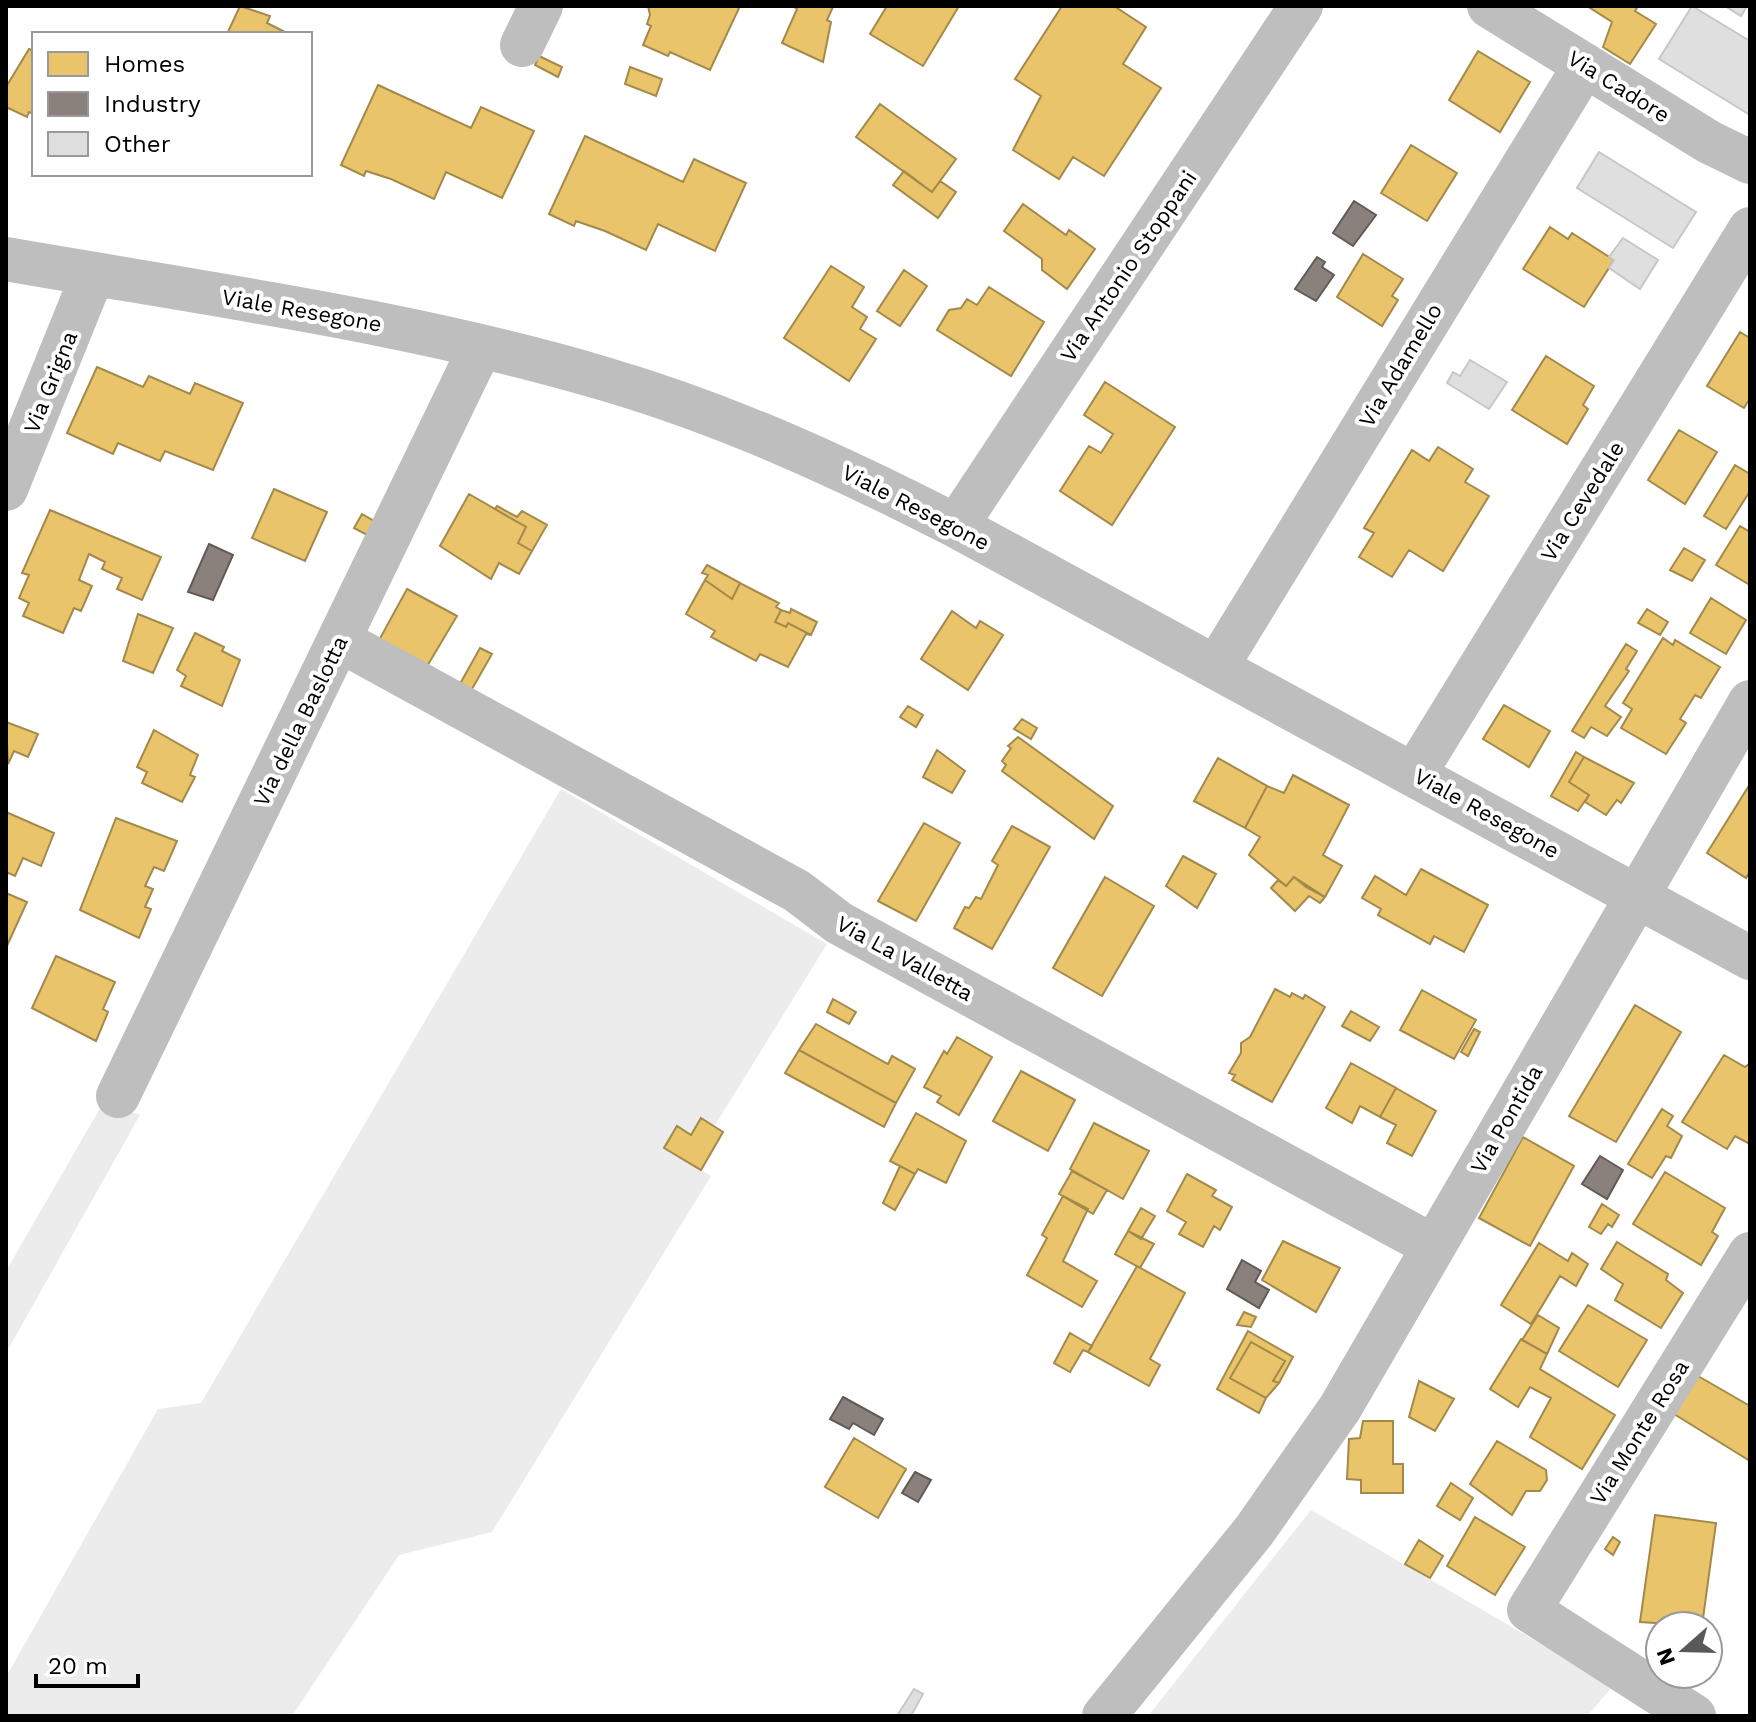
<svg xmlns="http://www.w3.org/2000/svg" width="1756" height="1722" viewBox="0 0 1756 1722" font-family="'Work Sans',sans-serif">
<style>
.green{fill:#ececec}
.homes{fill:#e9c46a;stroke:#a3894a;stroke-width:2}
.industry{fill:#8a817c;stroke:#615a57;stroke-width:2}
.building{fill:#dfdfdf;stroke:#c7c7c7;stroke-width:2}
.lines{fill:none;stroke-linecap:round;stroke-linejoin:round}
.minor{stroke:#bebebe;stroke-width:44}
.labels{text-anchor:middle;stroke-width:8;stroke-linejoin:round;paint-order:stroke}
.street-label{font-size:22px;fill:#000;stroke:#fff}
</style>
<rect width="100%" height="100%" fill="#fff"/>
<path class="green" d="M561 789 827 944 691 1164 711 1176 492 1532 399 1555 292 1716H6V1677L158 1409 201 1403Z
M103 1103 140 1115 6 1353V1271Z
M1311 1510 1613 1686 1587 1716H1148Z"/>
<path class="homes" d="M240 6 270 16 267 23 283 31 281 34H227Z
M648 6H740L710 70 670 52 668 56 643 45 651 26 647 24 650 15Z
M793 6 833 7 827 20 831 22 823 62 782 43 797 9Z
M887 6H959L923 66 870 34Z
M1062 6H1114L1146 27 1123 64 1161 88 1104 176 1073 157 1059 179 1013 150 1041 96 1015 79Z
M1587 6H1638L1635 11 1656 24 1630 64 1603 47 1612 22Z
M29 49 34 51V114L29 112 27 117 6 107V87Z
M1478 51 1530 82 1500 132 1449 100Z
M539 56 562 67 558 77 535 65Z
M630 67 662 79 656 96 625 84Z
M378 85 471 128 481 107 534 131 502 198 446 172 434 199 391 179 366 171 364 176 341 165Z
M880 104 956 159 932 192 856 137Z
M585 136 683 182 694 159 746 183 715 251 658 224 646 250 605 231 576 221 574 226 549 214Z
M1411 145 1457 173 1427 221 1381 193Z
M904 171 932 192 940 181 956 192 938 218 893 185Z
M1023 204 1066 235 1069 230 1095 249 1067 289 1042 270V259L1004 231Z
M1550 227 1568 239 1572 233 1614 260 1584 307 1523 269Z
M1363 254 1403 279 1392 296 1398 300 1382 326 1337 297Z
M831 266 864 287 852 307 867 317 860 329 876 339 849 381 784 338Z
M904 270 927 286 900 326 877 311Z
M989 287 1044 322 1011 376 937 330 949 310 961 308 967 299 977 305Z
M1740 332 1750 338V398L1744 408 1707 386Z
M1546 356 1594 386 1583 405 1588 409 1567 444 1512 410Z
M97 367 143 387 149 376 190 394 195 383 243 403 213 470 165 451 160 461 118 443 113 454 67 433Z
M1105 382 1175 427 1112 525 1060 491 1089 446 1101 453 1113 434 1084 415Z
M1679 430 1717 452 1685 504 1648 480Z
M1438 447 1473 469 1465 482 1489 496 1443 571 1409 550 1392 577 1359 557 1374 533 1364 528 1412 450 1429 461Z
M1735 465 1750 474V491L1726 529 1704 516Z
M274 489 327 512 305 561 252 538Z
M469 494 526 527 518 543 532 551 519 574 499 563 491 579 440 546Z
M497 506 517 517 522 511 547 525 532 551 518 543 526 527 495 509Z
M50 510 161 557 142 600 117 589 122 578 102 569 105 562 89 554 79 580 92 586 81 611 74 608 63 633 23 616 29 603 19 598 29 575 22 573Z
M362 514 374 521 367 535 354 528Z
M1740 526 1750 532V585L1716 565Z
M1684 548 1705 560 1692 581 1670 570Z
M707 565 740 583 732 599 705 580 708 575 702 573Z
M705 580 732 599 740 583 763 595 779 603 776 607 781 610 775 622 786 627 788 623 811 635 806 634 788 667 760 654 756 661 711 637 715 631 686 614Z
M407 589 457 616 426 668 378 642Z
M1711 598 1746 620 1726 654 1690 633Z
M791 609 817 622 811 635 788 623 786 627 775 622 781 610 790 613Z
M1647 609 1668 622 1660 635 1638 623Z
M952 611 976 628 980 621 1003 635 968 690 921 659Z
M138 614 173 628 153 673 123 661Z
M195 633 224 647 222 651 240 660 222 706 181 686 186 676 177 670Z
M1663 638 1673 645 1675 640 1720 667 1701 698 1695 695 1680 719 1686 723 1666 754 1621 728 1632 709 1623 703Z
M1626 644 1637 651 1626 669 1629 671 1605 706 1621 717 1607 736 1591 727 1584 738 1572 731Z
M480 648 492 654 468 696 456 691Z
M1504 705 1550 731 1529 767 1483 739Z
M908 706 923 715 916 727 900 717Z
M1022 719 1037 728 1031 739 1014 729Z
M6 722 38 734 28 757 14 751 8 764Z
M154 730 198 755 190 775 195 777 182 802 142 783 147 772 137 767Z
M1018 737 1113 806 1094 839 1002 771 1006 765 1002 761 1011 748 1008 746Z
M937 750 965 771 952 793 923 777Z
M1576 752 1584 757 1569 782 1589 795 1578 811 1551 796Z
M1584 757 1634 783 1621 803 1617 800 1606 815 1585 802 1589 795 1569 782Z
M1218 758 1267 786 1245 828 1194 801Z
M1293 775 1349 805 1323 855 1342 866 1325 897 1294 877 1286 886 1249 855 1260 837 1245 828 1267 786 1284 793Z
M1750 784V871L1746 878 1707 853Z
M6 812 54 833 41 866 23 858 15 876 6 872Z
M116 818 177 841 164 871 154 867 145 886 153 889 145 907 151 909 139 938 80 910Z
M924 823 960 843 916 921 878 901Z
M1012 826 1050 847 992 949 954 928 965 907 969 908 976 897 981 899 998 865 992 861Z
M1183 856 1216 874 1197 908 1166 886Z
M1421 869 1488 905 1464 952 1434 936 1430 944 1378 915 1381 909 1362 898 1375 876 1406 895Z
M1105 877 1154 906 1102 996 1053 968Z
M1294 877 1306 887 1325 897 1320 903 1309 896 1295 911 1271 888 1278 880 1286 886Z
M6 893 27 902 6 948Z
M56 956 115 982 103 1009 108 1012 96 1041 32 1008Z
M1275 989 1290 997 1292 993 1303 999 1305 995 1325 1007 1272 1102 1232 1080 1235 1075 1229 1073 1241 1053V1043L1250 1037Z
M1422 990 1476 1020 1454 1059 1400 1030Z
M833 999 856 1012 849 1024 827 1012Z
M1635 1005 1681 1032 1616 1142 1569 1116Z
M1351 1011 1379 1027 1370 1041 1342 1026Z
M816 1024 888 1064 892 1056 915 1069 896 1103 799 1050Z
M1474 1029 1480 1032 1468 1056 1461 1052Z
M957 1037 992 1057 959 1115 937 1102 941 1096 924 1087 944 1051 947 1054Z
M799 1050 896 1103 884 1127 785 1073Z
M1724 1055 1745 1067 1750 1063V1144L1735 1136 1727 1149 1682 1122Z
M1351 1063 1396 1088 1380 1117 1360 1106 1352 1123 1326 1108Z
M1021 1071 1075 1100 1048 1151 993 1121Z
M1396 1088 1436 1111 1412 1156 1387 1143 1396 1125 1380 1117Z
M1662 1109 1673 1116 1667 1126 1682 1136 1671 1158 1666 1156 1652 1178 1628 1164Z
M916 1113 966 1141 946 1183 918 1169 915 1174 890 1161Z
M701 1118 723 1132 701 1170 664 1148 677 1126 691 1135Z
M1094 1123 1149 1151 1123 1199 1070 1169Z
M1523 1137 1574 1166 1530 1246 1479 1218Z
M900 1166 915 1174 895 1210 883 1203Z
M1072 1171 1107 1190 1093 1214 1059 1194Z
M1665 1172 1725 1208 1712 1232 1718 1236 1701 1265 1633 1224Z
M1187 1174 1216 1190 1212 1196 1232 1207 1220 1230 1214 1226 1203 1247 1179 1234 1186 1222 1167 1211Z
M1063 1196 1088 1209 1063 1261 1097 1281 1082 1307 1027 1275 1047 1238 1042 1235Z
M1602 1204 1619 1215 1612 1227 1608 1224 1601 1234 1589 1227Z
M1141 1208 1155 1216 1141 1239 1128 1231Z
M1128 1231 1154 1244 1140 1268 1115 1254Z
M1283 1241 1340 1268 1316 1312 1262 1280Z
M1617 1242 1668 1274 1666 1280 1683 1293 1661 1328 1615 1300 1623 1284 1601 1269Z
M1539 1243 1568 1261 1572 1253 1588 1264 1576 1286 1560 1276 1531 1324 1501 1305Z
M1137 1266 1185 1293 1150 1359 1160 1365 1149 1386 1088 1352Z
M1588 1305 1647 1340 1618 1387 1559 1351Z
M1244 1312 1256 1317 1251 1327 1237 1325Z
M1538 1315 1559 1328 1547 1354 1522 1340Z
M1248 1331 1293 1357 1279 1383 1273 1381 1285 1361 1251 1342 1230 1378 1266 1398 1259 1413 1217 1389Z
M1070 1333 1092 1346 1088 1352 1083 1350 1070 1372 1054 1363Z
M1521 1339 1547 1354 1540 1369 1615 1415 1582 1469 1530 1437 1551 1398 1530 1387 1518 1407 1490 1389Z
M1251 1342 1285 1361 1273 1381 1279 1383 1266 1398 1230 1378Z
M1698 1376 1750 1406V1461L1674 1414Z
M1419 1381 1454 1399 1435 1431 1409 1417Z
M1363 1421H1393V1464H1403V1493H1361V1480L1347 1479 1349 1439 1360 1438Z
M854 1438 906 1469 878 1518 825 1487Z
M1497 1441 1546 1470 1547 1480 1540 1491H1526L1512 1515 1470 1484Z
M1451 1483 1473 1498 1460 1520 1437 1506Z
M1655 1515 1716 1523 1702 1626 1640 1622Z
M1475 1517 1525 1547 1495 1595 1447 1566Z
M1613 1537 1620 1542 1613 1555 1605 1549Z
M1419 1540 1443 1556 1430 1578 1405 1564Z"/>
<path class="industry" d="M1354 201 1376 215 1353 246 1333 233Z
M1317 257 1325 262 1322 267 1334 275 1316 301 1295 289Z
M209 544 233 555 213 600 188 592Z
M1600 1156 1623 1170 1607 1199 1582 1184Z
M1242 1260 1261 1271 1255 1282 1269 1290 1259 1308 1227 1289Z
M843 1397 883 1419 874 1435 853 1423 849 1429 830 1419Z
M915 1472 931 1480 918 1502 902 1493Z"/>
<path class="building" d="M1692 6 1750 41V115L1659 59Z
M1725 6H1747L1741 16Z
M1599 152 1696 212 1673 248 1577 188Z
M1623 238 1658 260 1640 289 1609 268 1614 260 1609 257Z
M1470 360 1507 382 1489 409 1447 383 1453 372 1460 376Z
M914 1689 923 1694 911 1716H897Z"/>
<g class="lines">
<path class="minor" d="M1489 6 1709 142 1750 162
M522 45 541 6
M6 259C206 294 410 321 605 379 728 415 843 468 956 526L1750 958
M6 489 93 274
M956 526 1301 6
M339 640 797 891 839 923 1433 1246
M1217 666 1585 65
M1415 773 1750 229
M118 1096 481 346
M1104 1716 1254 1531 1340 1408 1750 702
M1694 1716 1529 1610 1750 1254"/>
</g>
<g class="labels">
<g class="street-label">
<text transform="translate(1619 86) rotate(32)" y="8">Via Cadore</text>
<text transform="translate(1128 266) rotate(-56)" y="8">Via Antonio Stoppani</text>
<text transform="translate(302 310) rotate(10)" y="8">Viale Resegone</text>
<text transform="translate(1400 365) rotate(-59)" y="8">Via Adamello</text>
<text transform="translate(50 382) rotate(-68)" y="8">Via Grigna</text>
<text transform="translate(1582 501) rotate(-58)" y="8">Via Cevedale</text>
<text transform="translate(916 507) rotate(27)" y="8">Viale Resegone</text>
<text transform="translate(300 721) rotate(-64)" y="8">Via della Baslotta</text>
<text transform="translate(1487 813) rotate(29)" y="8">Viale Resegone</text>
<text transform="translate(905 958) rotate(29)" y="8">Via La Valletta</text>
<text transform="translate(1506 1119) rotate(-60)" y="8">Via Pontida</text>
<text transform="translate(1639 1432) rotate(-58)" y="8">Via Monte Rosa</text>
</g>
</g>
<rect width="1756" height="1722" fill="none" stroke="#000000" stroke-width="16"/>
<rect x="32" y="32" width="280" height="144" fill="#ffffff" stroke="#999999" stroke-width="2"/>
<rect x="48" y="52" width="40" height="24" fill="#e9c46a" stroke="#999999" stroke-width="2"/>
<text x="104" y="72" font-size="24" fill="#000000">Homes</text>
<rect x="48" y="92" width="40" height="24" fill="#8a817c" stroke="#999999" stroke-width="2"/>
<text x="104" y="112" font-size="24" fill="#000000">Industry</text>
<rect x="48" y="132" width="40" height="24" fill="#dfdfdf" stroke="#999999" stroke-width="2"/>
<text x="104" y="152" font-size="24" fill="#000000">Other</text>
<g transform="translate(1684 1650) rotate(250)"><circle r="38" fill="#ffffff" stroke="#999999" stroke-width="2"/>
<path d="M0-6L14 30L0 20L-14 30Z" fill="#595959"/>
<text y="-12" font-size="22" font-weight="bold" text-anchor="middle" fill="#000000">N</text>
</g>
<path d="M36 1674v12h102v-12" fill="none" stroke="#000000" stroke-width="4"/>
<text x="48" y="1674" font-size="24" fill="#000000" stroke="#ffffff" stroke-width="6" paint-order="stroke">20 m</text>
</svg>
